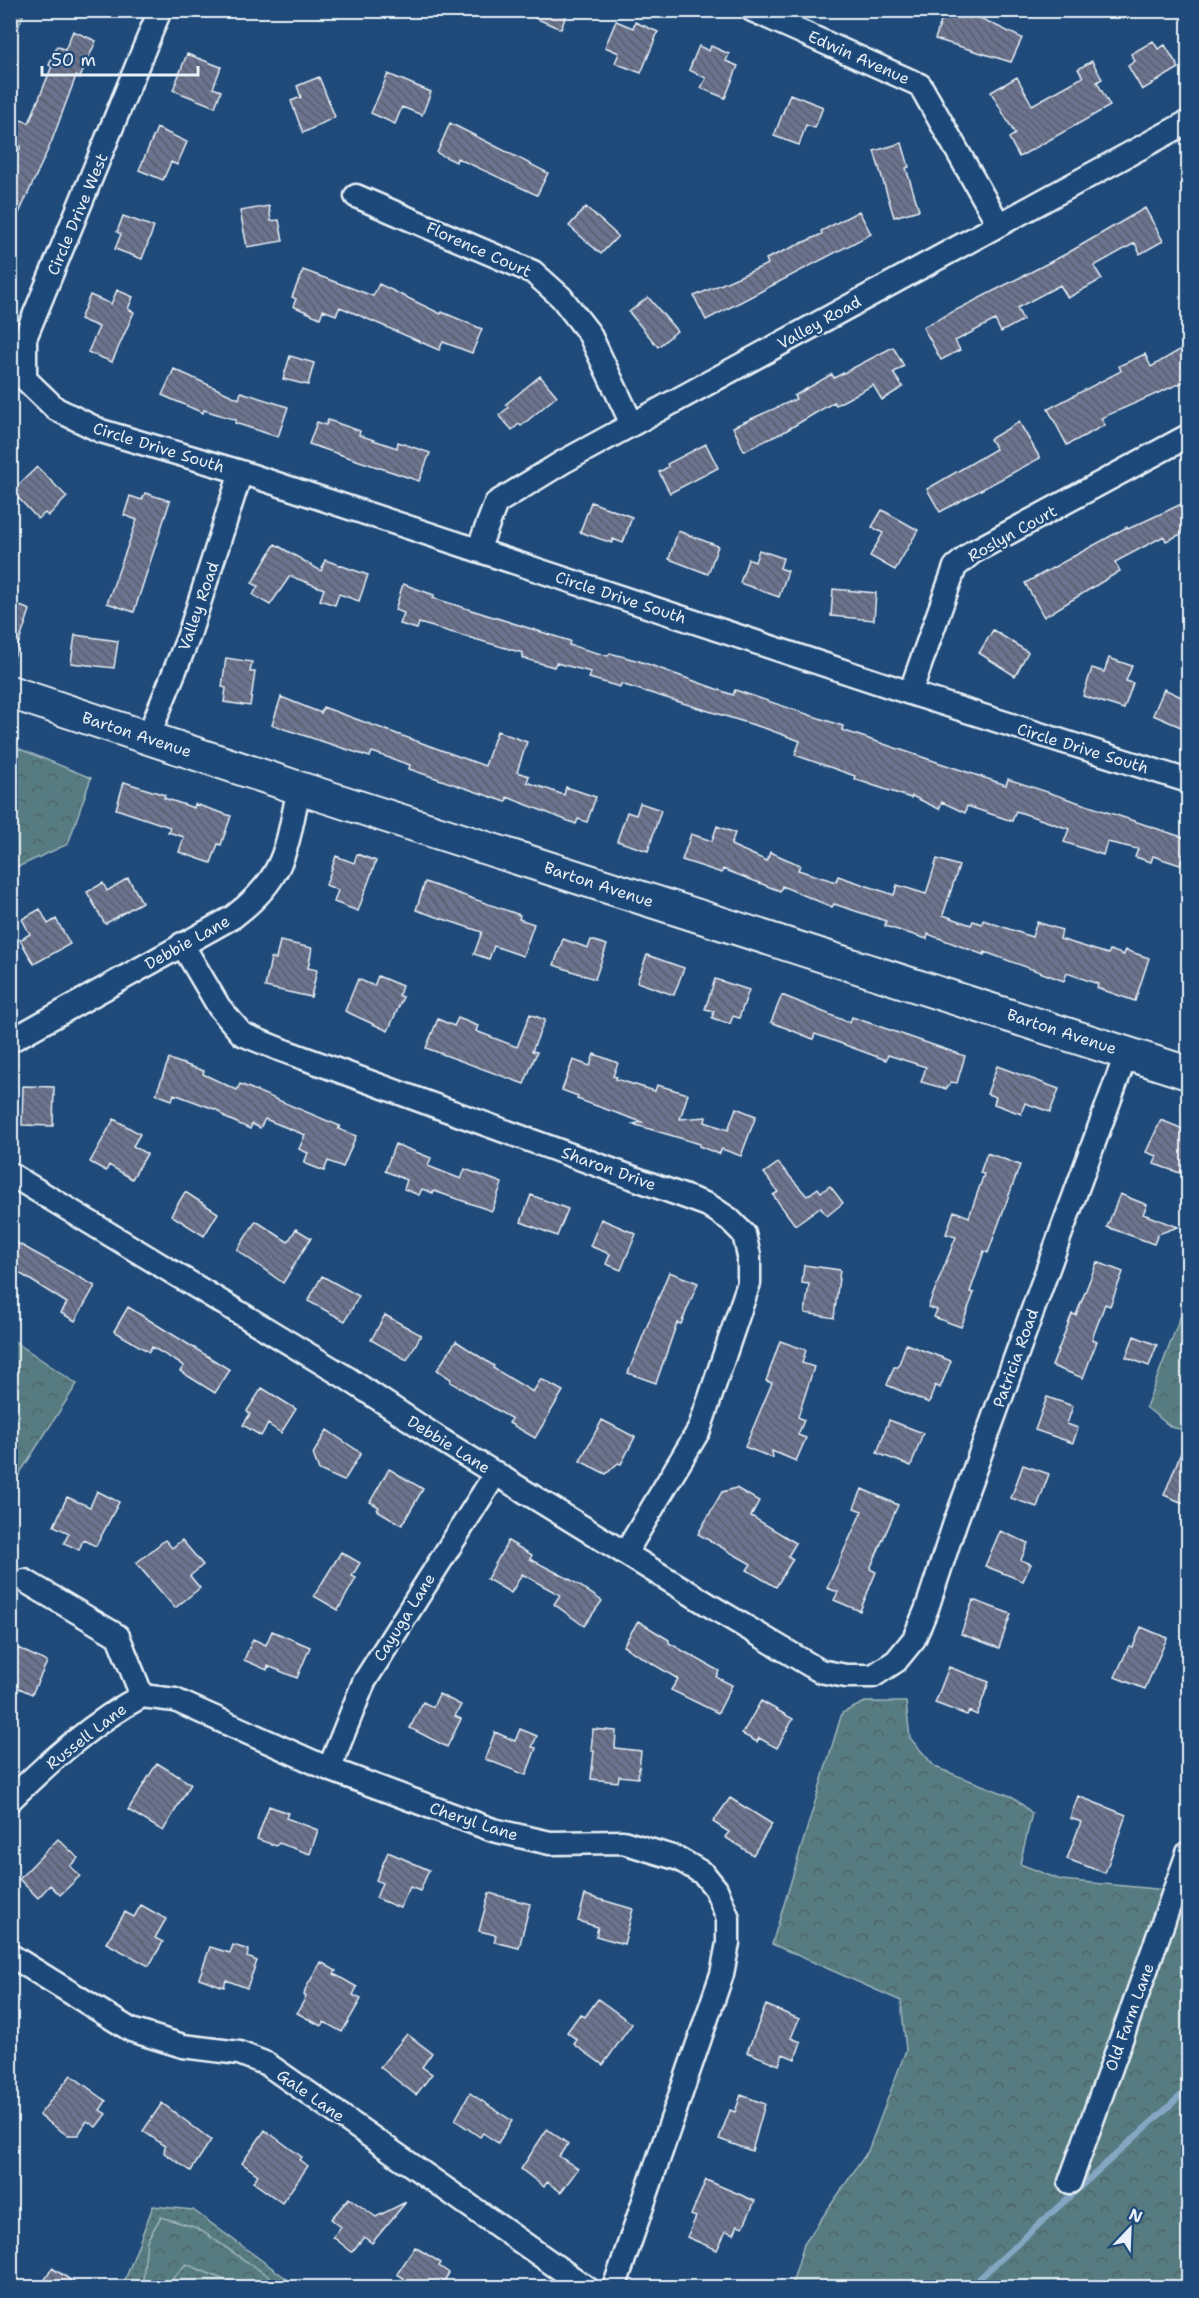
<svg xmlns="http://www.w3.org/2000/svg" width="1199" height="2298" viewBox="0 0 1199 2298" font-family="'Shantell Sans',sans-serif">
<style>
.grass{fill:url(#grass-dots);stroke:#9fb6bc;stroke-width:1.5}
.forest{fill:url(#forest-crowns);stroke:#9fb6bc;stroke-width:1.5}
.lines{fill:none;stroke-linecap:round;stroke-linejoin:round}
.stream{stroke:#86a7c4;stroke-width:6}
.building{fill:url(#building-back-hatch);stroke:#e8f1f8;stroke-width:1.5}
.street-casing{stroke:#e8f1f8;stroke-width:27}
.secondary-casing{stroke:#e8f1f8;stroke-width:36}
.street{stroke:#1f4a7a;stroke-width:22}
.secondary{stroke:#1f4a7a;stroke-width:32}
.labels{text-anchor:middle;stroke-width:4.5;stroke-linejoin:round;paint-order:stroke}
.street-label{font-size:16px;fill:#e8f1f8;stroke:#1f4a7a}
</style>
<defs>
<pattern id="grass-dots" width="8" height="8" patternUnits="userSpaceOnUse" patternTransform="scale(1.5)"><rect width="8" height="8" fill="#567b81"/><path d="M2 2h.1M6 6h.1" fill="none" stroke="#4f6468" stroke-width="1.8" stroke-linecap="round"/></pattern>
<pattern id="forest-crowns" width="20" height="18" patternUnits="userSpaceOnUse" patternTransform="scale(1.5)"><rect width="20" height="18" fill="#567b81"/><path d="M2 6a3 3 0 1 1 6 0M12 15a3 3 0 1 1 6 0" fill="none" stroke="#4f6468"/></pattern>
<pattern id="building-back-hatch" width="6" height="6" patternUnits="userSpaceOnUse" patternTransform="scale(1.5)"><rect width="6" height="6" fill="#6c738e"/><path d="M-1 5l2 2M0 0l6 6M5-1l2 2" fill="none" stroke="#595e6c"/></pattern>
</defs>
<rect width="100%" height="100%" fill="#1f4a7a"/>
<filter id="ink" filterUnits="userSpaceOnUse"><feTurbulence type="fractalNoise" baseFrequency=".0167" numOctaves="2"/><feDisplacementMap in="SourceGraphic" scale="12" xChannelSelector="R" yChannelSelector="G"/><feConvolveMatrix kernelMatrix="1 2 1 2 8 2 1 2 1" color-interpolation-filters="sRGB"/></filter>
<g filter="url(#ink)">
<path class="grass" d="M153 2206 193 2210 298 2287 122 2288Z"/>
<path class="forest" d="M11 10 25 11 11 45 10 11Z
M10 745 91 778 68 844 11 870Z
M1188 1297V1431L1171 1427 1146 1407Z
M11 1339 77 1384 11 1487Z
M865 1702H906L910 1738 935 1767 1013 1797 1032 1813 1020 1864 1061 1880 1188 1892V2287H791L804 2244 868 2151 906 2050 901 2001 772 1944 842 1713Z
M161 2217 197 2228 284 2287H241L186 2264 165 2287H137L143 2280 147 2240Z"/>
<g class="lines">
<path class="stream" d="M10 20 15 10
M969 2288 1188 2089"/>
</g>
<path class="building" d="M516 10H568L561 29Z
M945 10 974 15 1022 38 1011 62 935 39Z
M616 21 633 28 635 22 658 32 641 73 615 63 619 53 605 47Z
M73 31 96 41 80 78 76 76 51 143 10 233V169L21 146 10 141V116L29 123 52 66 49 65 57 46 65 50Z
M1153 41 1158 49 1165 45 1179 68 1142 90 1128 66 1135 61 1131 54Z
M699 46 709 51 711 46 729 54 726 61 738 66 725 98 701 88 706 78 689 70Z
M187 54 221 67 213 88 221 91 215 107 173 90Z
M1092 61 1102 79 1097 82 1110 106 1019 157 1009 138 1015 134 991 92 1017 77 1032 105 1083 77 1078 69Z
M388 74 431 92 422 115 402 107 395 124 371 113Z
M319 77 335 117 303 133 291 101 301 97 297 86Z
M790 94 823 107 815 128 806 125 799 145 774 136Z
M450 123 548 173 537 195 457 158 456 162 437 153Z
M157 128 187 142 177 165 171 162 163 180 139 170Z
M902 143 909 167 906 168 919 210 894 217 874 151Z
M269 206 271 221 279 220 283 241 247 247 240 211Z
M586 207 618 236 601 254 569 226Z
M1145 208 1163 241 1140 254 1135 243 1094 266 1102 279 1068 298 1060 285 1017 308 1023 320 1001 332 995 320 955 341 960 350 941 360 923 327 1066 254Z
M859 211 871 234 706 320 694 296 768 264 766 259 822 234 821 231Z
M123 216 154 227 142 259 115 249 121 234 117 232Z
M303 270 373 296 379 284 441 314 442 312 482 329 472 353 443 342 439 350 340 307 336 315 323 310 320 318 293 306 296 299 292 297Z
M117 290 133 297 128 309 134 312 112 362 88 352 99 327 80 319 90 295 111 304Z
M648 297 677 331 658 347 629 312Z
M1188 345V380L1101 418 1105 425 1067 445 1048 409 1121 371 1119 366 1145 354 1151 367Z
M893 347 904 366 893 373 903 387 882 400 873 385 836 405 834 402 782 433 744 451 733 427 796 399 794 396 832 374 834 378Z
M290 356 314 363 308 385 283 379Z
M174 369 239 399 241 392 288 407 278 437 235 423 236 420 204 410 203 413 162 395Z
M540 376 557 396 521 426 519 424 512 430 499 415 508 408 506 404Z
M328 420 360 431 359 435 397 448 398 442 430 453 419 481 309 444 317 422 326 425Z
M1019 422 1040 458 940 512 927 489 996 449 990 439Z
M706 444 718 468 670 493 659 472 668 467 667 464Z
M37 467 67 497 48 516 45 513 38 519 12 491Z
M145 493 170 501 134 612 107 603 137 520 124 515 130 496 142 500Z
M1188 501V531L1166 541 1164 536 1115 562 1120 571 1044 617 1025 583 1127 527 1128 529Z
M591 502 632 517 623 543 613 539 612 543 580 532Z
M882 510 918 530 895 570 870 556 883 533 872 527Z
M678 531 718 546 708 574 669 559Z
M275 544 321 571 325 560 368 575 359 601 339 594 335 605 320 600 324 589 290 576 270 605 253 595 258 586 252 583Z
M759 550 783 558 780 568 788 571 779 597 740 583 748 559 755 562Z
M403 584 434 595 433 598 570 641 569 645 608 656 610 653 639 661 733 695 735 690 843 726 842 730 937 762 1006 785 1008 779 1188 839 1180 865 1153 856 1151 862 1135 857 1138 849 1107 842 1103 855 1064 842 1069 829 1016 811 1012 821 967 806 965 813 942 802 939 809 912 796 911 798 854 779 855 776 795 755 800 741 767 729 621 684 620 687 589 678 591 672 556 663 554 667 522 658 523 653 419 623 417 629 400 624 404 613 395 610Z
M833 589 876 593 874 620 831 616Z
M10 602 30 610 13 660 10 659Z
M993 630 1028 652 1015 676 979 653Z
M75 635 118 641 114 668 71 663Z
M226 658 252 662 250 672H255L250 706 224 702 226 688 222 687Z
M1109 658 1132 666 1126 681 1133 683 1124 709 1083 696 1092 668 1104 672Z
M1164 689 1188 700V730L1153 715Z
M281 697 321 713 323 707 485 766 497 731 527 742 517 772 529 776 527 782 564 795 566 787 596 797 587 822 578 819 576 824 507 797 506 802 409 769 410 765 372 752 370 757 272 725Z
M124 782 165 795 164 798 194 808 195 804 231 816 221 845 218 844 211 863 179 852 184 837 168 832 170 827 116 809Z
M640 803 661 810 648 851 617 841 627 812 636 815Z
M717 826 735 833 731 845 767 861 770 852 800 865 798 870 836 882 838 876 894 895 897 885 926 894 937 859 959 866 943 915 971 925 973 921 982 924 983 920 1032 937 1037 922 1062 930 1060 939 1108 954 1110 950 1124 955 1125 950 1149 958 1135 1001 1097 988 1098 984 1067 973 1064 981 985 952 984 955 928 934 927 939 885 926 886 921 834 904 832 907 782 886 780 891 723 869 722 873 682 860 691 834 712 841Z
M357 854 376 861 358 911 334 902 338 890 326 885 336 856 354 863Z
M128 878 142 902 105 924 87 892 103 883 107 891Z
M425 882 520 915 519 919 534 924 523 956 494 946 489 959 474 954 482 932 416 910Z
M40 909 48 924 56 919 70 944 34 964 20 940 30 934 22 919Z
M563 939 588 948 591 940 607 945 595 979 554 965Z
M280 941 312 948 308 968 317 970 311 997 265 987 271 958 276 959Z
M647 955 684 968 674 995 637 982Z
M378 976 402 986 399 995 403 997 388 1031 345 1011 358 979 374 986Z
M715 979 749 990 739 1018 733 1016 730 1024 712 1018 714 1011 705 1009Z
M782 995 850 1023 852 1017 965 1056 957 1083 951 1082 946 1089 921 1082 926 1067 888 1055 886 1060 815 1034 813 1039 771 1022Z
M530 1014 545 1020 532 1051 537 1052 524 1084 426 1048 438 1019 454 1026 458 1018 478 1026 476 1031 517 1047Z
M594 1054 618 1063 613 1076 617 1077 616 1079 655 1091 657 1085 688 1094 680 1119 706 1117 705 1122 728 1130 736 1108 756 1116 741 1156 722 1149 719 1154 699 1146 700 1144 633 1124 642 1122 577 1099 578 1096 562 1090 573 1060 590 1066Z
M169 1059 204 1071 203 1074 237 1090 240 1084 340 1126 338 1129 356 1136 343 1167 328 1161 324 1171 304 1163 308 1153 299 1149 305 1135 265 1119 260 1128 252 1124 250 1129 226 1118 217 1110 174 1094 172 1100 156 1094Z
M997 1066 1059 1089 1050 1112 1025 1103 1021 1114 994 1104 996 1097 987 1094Z
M23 1086 54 1087 53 1126 22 1125Z
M114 1119 140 1134 133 1146 147 1154 132 1179 109 1165 106 1171 90 1162Z
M1161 1120 1188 1131V1173L1181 1170 1180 1173 1154 1164 1157 1156 1146 1152Z
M395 1144 431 1158 428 1166 461 1179 465 1169 502 1183 492 1211 434 1191 433 1193 422 1189 419 1195 404 1189 407 1180 385 1171Z
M987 1153 1020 1165 988 1253 984 1251 970 1292 974 1293 961 1327 934 1317 937 1310 928 1307 956 1237 946 1234 954 1211 969 1217 984 1174 980 1173Z
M778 1163 807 1196 818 1188 821 1192 830 1186 843 1203 827 1216 820 1207 795 1225 773 1195 778 1192 764 1173Z
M185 1192 218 1213 204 1236 171 1215Z
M1120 1194 1147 1205 1143 1214 1178 1227 1158 1234 1154 1244 1107 1227Z
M531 1195 568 1209 557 1236 521 1222Z
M601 1219 636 1234 621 1270 606 1264 610 1254 590 1246Z
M256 1221 288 1242 296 1229 311 1238 283 1283 237 1250Z
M10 1239 95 1286 75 1321 61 1313 67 1303 10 1267Z
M1097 1262 1123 1272 1110 1306 1105 1304 1092 1339 1097 1341 1083 1378 1052 1366 1072 1314 1076 1315Z
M804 1265 840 1270 834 1318 805 1313 809 1284 802 1283Z
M669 1272 698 1283 681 1324 677 1323 656 1383 628 1373Z
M322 1276 359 1296 345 1321 308 1301Z
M128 1307 230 1370 215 1393 180 1371 184 1366 152 1347 149 1352 114 1331Z
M385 1315 421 1335 407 1360 371 1340Z
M1134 1336 1157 1345 1149 1366 1126 1357Z
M456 1341 494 1366 493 1368 533 1392 541 1379 563 1391 535 1438 509 1423 512 1419 450 1382 451 1379 437 1370Z
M780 1341 806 1350 802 1363 814 1367 798 1417 804 1420 798 1435 806 1438 796 1461 772 1451 773 1458 745 1447 772 1383 766 1381Z
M906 1344 951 1361 940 1388 935 1385 929 1403 887 1385 894 1367H898Z
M262 1388 296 1409 281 1433 268 1424 261 1436 243 1425 250 1414 247 1411Z
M1047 1397 1073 1406 1067 1424 1078 1428 1073 1443 1035 1430Z
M602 1420 635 1437 621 1464 618 1463 606 1474 580 1461Z
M889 1420 923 1433 911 1466 877 1453Z
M327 1430 361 1453 344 1481 319 1470 313 1454Z
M1188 1435V1505L1164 1495Z
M1023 1465 1049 1474 1037 1507 1011 1498Z
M389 1469 423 1489 402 1525 377 1510 379 1507 370 1502Z
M736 1488 759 1501 751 1516 796 1543 788 1556 793 1559 776 1587 747 1570 751 1564 698 1534 722 1492Z
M862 1489 898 1505 870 1569 876 1572 860 1611 834 1600 838 1592 827 1588 862 1511 854 1508Z
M97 1491 119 1502 96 1546 83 1540 79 1550 64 1543 69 1533 54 1526 67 1497 90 1507Z
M1000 1531 1028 1543 1021 1560 1031 1564 1023 1581 985 1566Z
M165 1540 172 1548 182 1540 203 1565 190 1576 200 1588 175 1608 136 1563Z
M508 1541 532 1555 530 1559 571 1580 602 1601 584 1626 554 1604 560 1595 522 1574 511 1593 487 1579Z
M341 1552 360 1563 352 1576 356 1578 338 1610 314 1596Z
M973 1600 1011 1614 999 1648 961 1634Z
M638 1621 669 1640V1643L719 1671 716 1677 732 1685 718 1713 671 1690 678 1679 623 1646Z
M1141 1627 1167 1638 1145 1689 1115 1677 1129 1646 1133 1647Z
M272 1631 310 1647 297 1678 268 1666 267 1670 244 1660 253 1639 266 1645Z
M10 1648 17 1651 18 1648 47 1662 32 1694 10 1684Z
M949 1667 989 1682 977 1715 969 1711 967 1715 935 1703Z
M439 1694 461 1705 455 1716 461 1719 447 1747 410 1728 423 1702 433 1707Z
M761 1701 793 1719 777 1748 759 1738 757 1742 742 1734Z
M520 1729 537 1736 532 1747 536 1748 526 1775 485 1759 495 1732 515 1741Z
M593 1729 616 1731 615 1748 641 1751 638 1778 619 1776 618 1782 591 1779 594 1751H591Z
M157 1763 191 1784 163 1831 128 1810Z
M1078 1796 1126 1815 1105 1873 1067 1859 1081 1822 1070 1818Z
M730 1798 772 1824 753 1855 725 1837 729 1832 713 1822Z
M269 1806 288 1813 286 1818 318 1830 310 1854 279 1843 276 1846 257 1839Z
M58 1839 78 1858 70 1866 80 1876 60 1895 50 1885 38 1898 19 1879Z
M388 1852 429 1870 420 1891 410 1887 400 1908 376 1898 382 1883 376 1880Z
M489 1893 530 1904 519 1948 494 1942 496 1935 479 1931Z
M585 1895 633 1909 624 1944 596 1936 598 1927 578 1921Z
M141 1905 166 1919 155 1938 163 1942 149 1966 106 1943 125 1912 134 1917Z
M233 1945 249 1950 247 1957 257 1961 247 1988 226 1980 224 1987 199 1978 210 1947 230 1953Z
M321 1962 336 1971 334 1974 357 1987 353 1995 361 1999 342 2032 324 2022 321 2026 297 2013 306 1997 304 1995 306 1988Z
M598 1999 632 2024 603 2065 574 2044 577 2040 567 2032 580 2014 585 2017Z
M766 2005 799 2019 791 2038 801 2042 795 2059 783 2054 779 2065 747 2052Z
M407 2034 432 2053 422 2067 432 2074 416 2095 380 2067Z
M71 2075 106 2101 100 2110 106 2114 96 2127 87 2121 78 2135H67L39 2115Z
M470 2093 512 2121 498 2143 483 2133 480 2137 455 2120Z
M741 2095 765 2104 752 2151 719 2139 730 2110 735 2112Z
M162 2103 211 2140 191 2171 164 2153 165 2146 143 2131Z
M547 2129 568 2144 559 2156 578 2169 561 2192 547 2182 544 2187 521 2169Z
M265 2130 302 2157 299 2160 308 2166 282 2203 253 2182 258 2175 242 2163Z
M706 2180 755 2201 743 2227 738 2225 734 2234 726 2231 717 2250 687 2237 696 2217 691 2215Z
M349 2198 376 2217 406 2202 372 2243 364 2237 352 2252 333 2237 341 2227 331 2219Z
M415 2247 441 2263 439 2266 449 2273 440 2288H398L404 2278 397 2274Z
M52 2268 83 2288H40Z"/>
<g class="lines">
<g class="street-casing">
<path id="street" d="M160 10 25 338V379L56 409 101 431 241 472 910 693 1188 781
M752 10 920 85 998 223
M356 196 533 272 561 297 589 333 632 424
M478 550 496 503 563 462 1188 122
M910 693 955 567 973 552 1188 436
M148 737 188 638 241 472
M182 944 219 1007 242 1034 279 1049 708 1205 729 1219 744 1234 749 1256V1283L699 1430 626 1552
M10 1041 233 917C286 877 286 849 299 788
M10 1174 347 1378 441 1440 714 1608 820 1671 846 1676H873L896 1661 914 1639 927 1608 955 1523 1127 1052
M25 1581 118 1636 142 1696
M142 1696 175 1700 329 1769 493 1830 550 1843 623 1842 679 1859 704 1874 716 1889 728 1918V1943L722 1974 614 2288
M329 1769 364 1682 496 1473
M10 1800C50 1761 93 1722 142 1696
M10 1955 131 2030 183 2046 239 2053 267 2064 587 2288
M1070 2182 1188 1853"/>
</g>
<g class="secondary-casing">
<path id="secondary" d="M10 692 299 788 1188 1073"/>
</g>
<use href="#street" class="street"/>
<use href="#secondary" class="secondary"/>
</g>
</g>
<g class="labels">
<g class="street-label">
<text transform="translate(859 57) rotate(24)" y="6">Edwin Avenue</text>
<text transform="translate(77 214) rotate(-67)" y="6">Circle Drive West</text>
<text transform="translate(479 249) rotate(24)" y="6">Florence Court</text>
<text transform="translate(819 322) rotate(-29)" y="6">Valley Road</text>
<text transform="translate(159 447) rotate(17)" y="6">Circle Drive South</text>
<text transform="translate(1012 533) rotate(-29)" y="6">Roslyn Court</text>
<text transform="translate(621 597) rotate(18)" y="6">Circle Drive South</text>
<text transform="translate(198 606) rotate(-71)" y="6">Valley Road</text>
<text transform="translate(137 734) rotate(18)" y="6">Barton Avenue</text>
<text transform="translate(1083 748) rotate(17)" y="6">Circle Drive South</text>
<text transform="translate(599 884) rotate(18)" y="6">Barton Avenue</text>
<text transform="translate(187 942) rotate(-29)" y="6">Debbie Lane</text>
<text transform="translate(1062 1031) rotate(18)" y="6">Barton Avenue</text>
<text transform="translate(609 1168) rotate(20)" y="6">Sharon Drive</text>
<text transform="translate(1015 1358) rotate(-70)" y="6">Patricia Road</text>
<text transform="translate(449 1444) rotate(32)" y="6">Debbie Lane</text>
<text transform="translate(404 1617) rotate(-58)" y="6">Cayuga Lane</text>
<text transform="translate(86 1736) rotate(-38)" y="6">Russell Lane</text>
<text transform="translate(474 1821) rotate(18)" y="6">Cheryl Lane</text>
<text transform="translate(1129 2017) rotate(-70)" y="6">Old Farm Lane</text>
<text transform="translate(311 2095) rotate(35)" y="6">Gale Lane</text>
</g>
</g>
<rect width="1199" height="2298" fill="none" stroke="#1f4a7a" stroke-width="36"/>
<rect x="18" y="18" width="1163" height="2262" fill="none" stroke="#e8f1f8" stroke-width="2" filter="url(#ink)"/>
<g transform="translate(1130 2229) rotate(23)" stroke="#1f4a7a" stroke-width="4.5" paint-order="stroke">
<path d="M0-4.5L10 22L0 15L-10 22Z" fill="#e8f1f8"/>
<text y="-9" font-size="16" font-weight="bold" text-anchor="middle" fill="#e8f1f8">N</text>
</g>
<path d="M42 66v9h156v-9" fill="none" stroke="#e8f1f8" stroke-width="3"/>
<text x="51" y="66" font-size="18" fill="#e8f1f8" stroke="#1f4a7a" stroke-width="4.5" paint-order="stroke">50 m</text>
</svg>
